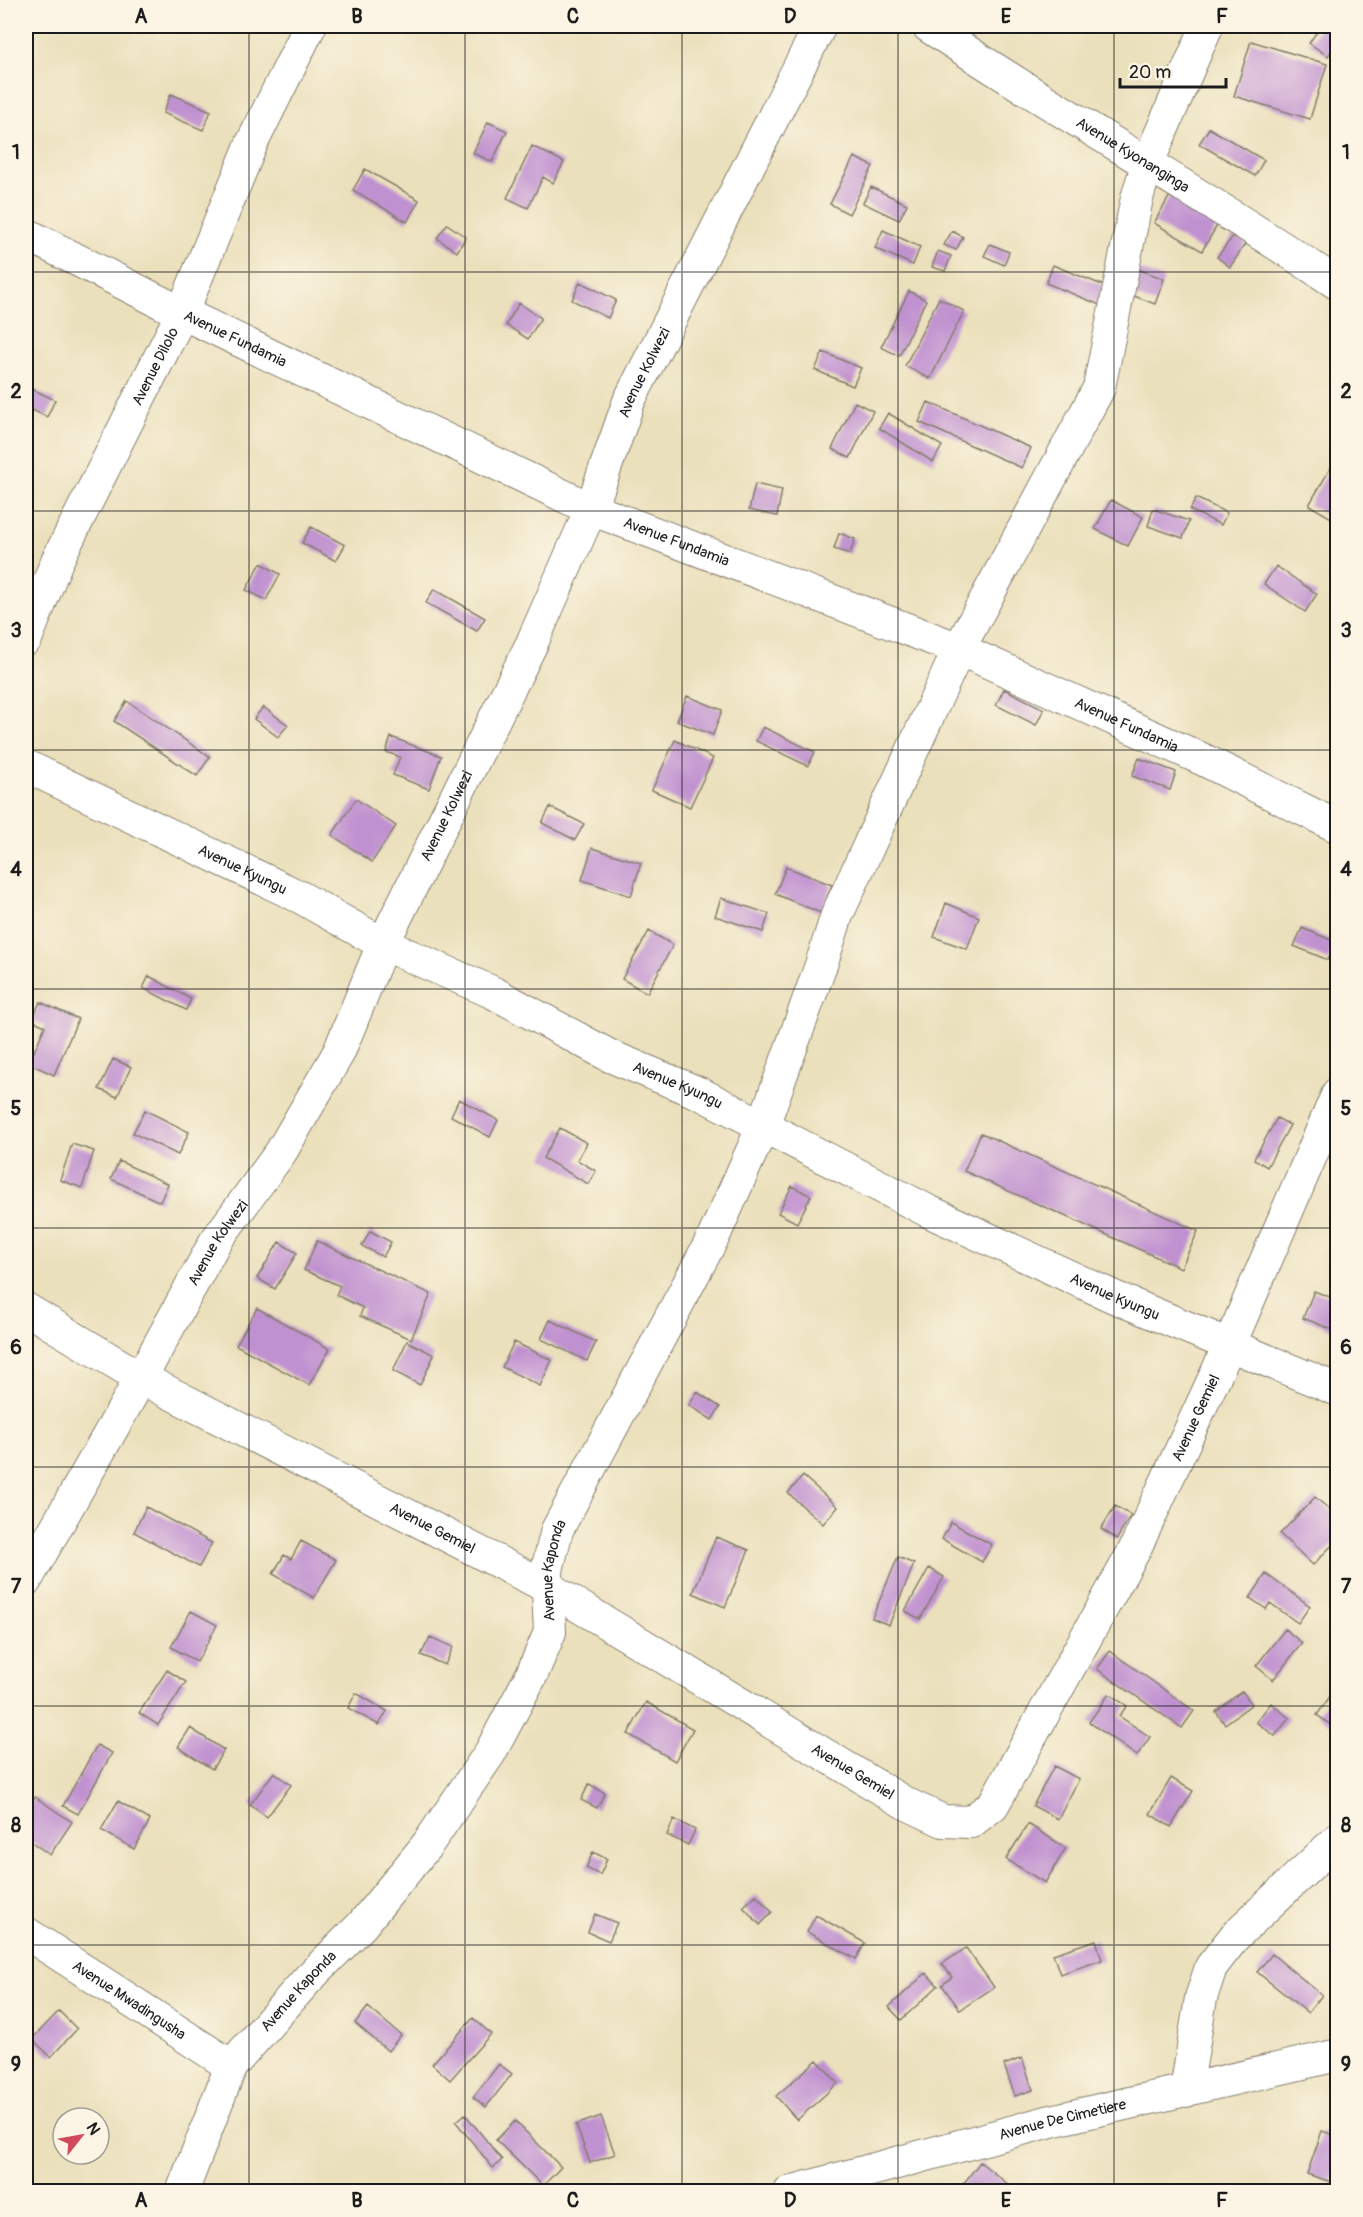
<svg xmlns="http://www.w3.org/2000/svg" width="1363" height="2217" viewBox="0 0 1363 2217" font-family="Pangolin,sans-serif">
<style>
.building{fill:#c091d0}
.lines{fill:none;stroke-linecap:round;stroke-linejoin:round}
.minor-casing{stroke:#847e6c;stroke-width:34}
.minor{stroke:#fff;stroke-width:32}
.grid{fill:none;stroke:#1c1c1c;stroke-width:1.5;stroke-opacity:0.55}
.labels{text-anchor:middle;stroke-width:4.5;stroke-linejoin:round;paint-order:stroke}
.street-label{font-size:15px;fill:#1c1c1c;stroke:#fcf5e5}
.neatline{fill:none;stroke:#1c1c1c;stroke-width:2}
.grid-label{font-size:20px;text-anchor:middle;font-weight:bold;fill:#1c1c1c}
</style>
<rect width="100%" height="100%" fill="#fcf5e5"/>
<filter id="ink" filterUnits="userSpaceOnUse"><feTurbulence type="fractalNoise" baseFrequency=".0167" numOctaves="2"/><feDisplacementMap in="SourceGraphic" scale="12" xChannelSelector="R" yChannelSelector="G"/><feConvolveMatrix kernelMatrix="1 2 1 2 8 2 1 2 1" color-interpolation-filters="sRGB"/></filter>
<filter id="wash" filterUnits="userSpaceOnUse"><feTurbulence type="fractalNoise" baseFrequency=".008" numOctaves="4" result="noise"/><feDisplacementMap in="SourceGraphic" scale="24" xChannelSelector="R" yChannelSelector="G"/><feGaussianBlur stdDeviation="1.35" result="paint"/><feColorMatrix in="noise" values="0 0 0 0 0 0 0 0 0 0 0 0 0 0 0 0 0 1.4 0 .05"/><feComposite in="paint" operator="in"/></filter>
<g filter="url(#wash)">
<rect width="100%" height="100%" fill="#ebe0bc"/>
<g id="blocks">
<path class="building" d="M1321 26H1338V42L1328 56 1309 43Z
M1251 41 1327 64 1310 119 1234 96Z
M171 94 211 111 203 130 163 113Z
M488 122 507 131 492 162 473 153Z
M1209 128 1264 160 1255 176 1199 144Z
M532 146 564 162 553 183 543 177 528 208 507 198Z
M854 157 873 166 849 214 830 204Z
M365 169 419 200 407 222 353 190Z
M1176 185 1224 214 1202 251 1154 223Z
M871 187 907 204 899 220 863 203Z
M447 224 466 237 457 252 437 238Z
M883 230 920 247 913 265 875 248Z
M952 231 963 237 956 250 944 245Z
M1234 235 1246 243 1230 267 1217 257Z
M990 244 1009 252 1004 265 984 256Z
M938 251 951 256 945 271 932 267Z
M1053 265 1107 287 1100 305 1046 283Z
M1133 267 1164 279 1155 304 1124 292Z
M580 282 616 300 608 318 572 300Z
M909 291 926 300 899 356 881 347Z
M939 298 964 311 930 379 905 366Z
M519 303 541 318 528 339 506 325Z
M823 352 861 368 853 386 815 370Z
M26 386 55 400 47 417 26 407Z
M855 402 873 411 850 458 832 449Z
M928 402 1031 448 1022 468 919 422Z
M888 413 942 446 933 462 879 428Z
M1331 467 1338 471V522L1309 505Z
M755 484 782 490 777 516 749 510Z
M1196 498 1227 513 1221 525 1190 510Z
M1111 500 1143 517 1128 546 1095 529Z
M1153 509 1189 521 1183 538 1148 526Z
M311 527 345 545 336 561 302 543Z
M839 533 855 539 850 554 834 549Z
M261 563 280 574 266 600 246 590Z
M1276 566 1317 594 1305 612 1264 584Z
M434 589 485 618 477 631 426 603Z
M1004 689 1044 709 1036 725 996 705Z
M687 696 722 710 713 735 677 721Z
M127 701 210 757 197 776 114 721Z
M263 707 288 725 278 737 254 719Z
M763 727 815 752 808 766 756 741Z
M391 737 441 756 429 789 393 775 400 757 386 752Z
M675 740 713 758 690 807 652 790Z
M1139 758 1176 772 1170 790 1132 776Z
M356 799 396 826 372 862 332 835Z
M550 807 584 824 575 840 542 823Z
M592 848 641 863 631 896 582 880Z
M786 867 832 885 821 913 775 894Z
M721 898 769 914 763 932 715 916Z
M946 903 979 917 967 949 934 937Z
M1302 928 1336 942 1328 960 1294 946Z
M649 931 673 945 647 993 622 979Z
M149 976 191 999 186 1010 143 988Z
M40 1002 78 1019 54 1075 26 1062V1049L34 1052 45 1026 32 1020Z
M113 1059 131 1067 117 1097 99 1089Z
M459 1099 498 1120 490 1137 451 1116Z
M145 1110 189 1132 178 1155 133 1133Z
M1277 1118 1290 1125 1267 1167 1254 1159Z
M560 1128 587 1143 577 1160 596 1171 588 1184 543 1158Z
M981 1133 1198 1231 1181 1268 964 1171Z
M72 1144 94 1151 82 1188 60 1180Z
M119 1161 168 1184 160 1202 111 1179Z
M792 1186 811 1196 797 1223 778 1213Z
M370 1231 391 1242 383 1257 362 1246Z
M317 1241 431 1294 411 1339 360 1316 363 1308 336 1295 340 1286 304 1270Z
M279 1242 297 1253 275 1289 257 1278Z
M1314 1291 1338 1300V1332L1303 1318Z
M257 1308 330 1349 309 1385 236 1345Z
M550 1320 596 1342 587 1361 541 1339Z
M407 1341 434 1355 420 1385 393 1371Z
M514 1342 552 1360 540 1386 502 1367Z
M697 1392 720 1407 712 1420 689 1405Z
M803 1476 838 1507 823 1524 788 1493Z
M1315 1497 1338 1517V1539L1313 1565 1280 1534Z
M1115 1506 1131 1515 1117 1539 1101 1529Z
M146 1507 212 1543 199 1567 134 1532Z
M951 1522 992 1545 982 1562 942 1539Z
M716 1537 749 1550 725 1607 693 1593Z
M301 1541 336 1560 314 1598 273 1574 284 1555 291 1559Z
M898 1557 914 1564 889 1625 872 1618Z
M929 1568 944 1577 920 1619 905 1611Z
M1266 1574 1310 1606 1298 1623 1270 1603 1266 1609 1250 1598Z
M191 1611 217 1625 197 1662 171 1647Z
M1285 1629 1302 1643 1273 1680 1256 1666Z
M430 1637 453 1647 445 1665 421 1655Z
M1110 1651 1194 1711 1182 1728 1097 1669Z
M167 1670 186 1682 158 1725 139 1713Z
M1338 1685V1730L1317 1715Z
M1242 1691 1252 1704 1225 1724 1216 1712Z
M356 1693 387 1711 379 1725 348 1708Z
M1109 1694 1127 1706 1119 1716 1150 1737 1137 1756 1089 1722Z
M646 1702 693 1729 675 1761 628 1734Z
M1271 1703 1289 1718 1275 1736 1256 1722Z
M190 1728 224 1750 212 1769 178 1747Z
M97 1745 112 1753 78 1814 63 1806Z
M1054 1766 1079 1779 1058 1819 1033 1806Z
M274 1772 291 1785 267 1817 250 1805Z
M1171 1778 1193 1791 1171 1827 1150 1814Z
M589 1784 605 1793 597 1808 581 1800Z
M35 1797 72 1822 50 1855 26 1838V1811Z
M118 1801 150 1820 134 1849 101 1830Z
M674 1819 695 1830 688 1845 667 1835Z
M1028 1824 1066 1848 1045 1883 1006 1859Z
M593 1852 607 1859 600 1875 586 1868Z
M756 1895 772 1912 760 1925 743 1907Z
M595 1914 617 1923 609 1941 588 1932Z
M816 1915 865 1943 856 1959 807 1932Z
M1096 1940 1102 1960 1060 1974 1053 1954Z
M966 1948 994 1987 960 2010 942 1985 952 1977 942 1964Z
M1272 1954 1322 1995 1308 2013 1257 1972Z
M926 1973 938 1986 901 2020 889 2007Z
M368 2007 401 2035 388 2051 355 2023Z
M59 2011 77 2029 51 2057 32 2039Z
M473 2018 491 2034 450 2080 432 2064Z
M1022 2058 1033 2090 1015 2096 1004 2065Z
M817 2060 838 2083 797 2120 776 2096Z
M499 2064 512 2074 486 2107 473 2097Z
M465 2114 502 2160 493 2168 456 2122Z
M601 2116 615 2154 590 2163 576 2125Z
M515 2121 561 2167 543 2186 496 2140Z
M1322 2131 1338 2136V2165L1331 2182 1307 2174Z
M980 2162 1018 2192H957Z"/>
</g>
</g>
<g filter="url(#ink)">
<use href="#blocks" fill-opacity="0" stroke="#847e6c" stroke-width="1.5"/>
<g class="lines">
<g class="minor-casing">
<g id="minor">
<path id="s1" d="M928 26C1062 115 1203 194 1338 284"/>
<path id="s2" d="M26 234 182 313 591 509 959 649 1204 760 1338 827"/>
<path id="s3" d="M26 639 57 561 182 313 252 143 310 26"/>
<path id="s4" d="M26 766 300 897 383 944 494 993 610 1056 701 1094 928 1211 1114 1297 1338 1390"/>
<path id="s5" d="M26 1309 141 1378 547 1587 905 1803 943 1821 971 1822 993 1805 1134 1551 1230 1344 1338 1093"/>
<path id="s6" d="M26 1580 141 1378 215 1242 281 1152 339 1052 383 944 532 643 591 509 629 401 820 26"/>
<path id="s7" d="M26 1933 231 2066"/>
<path d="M1186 2091 1201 1998 1211 1967 1236 1935 1338 1839"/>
<path id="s8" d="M182 2192 231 2066 308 1979 362 1925 427 1845 490 1753 532 1674 550 1632 547 1570 557 1530 714 1236 763 1126 821 965 837 915 959 649 1099 388 1137 198 1147 165 1207 26"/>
<path id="s9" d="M790 2192 1051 2121 1338 2055"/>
</g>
</g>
<use href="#minor" class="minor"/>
</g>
</g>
<path class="grid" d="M249 26V2192M465 26V2192M682 26V2192M898 26V2192M1114 26V2192M26 272H1338M26 511H1338M26 750H1338M26 989H1338M26 1228H1338M26 1467H1338M26 1706H1338M26 1945H1338"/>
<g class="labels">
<g class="street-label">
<text dy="5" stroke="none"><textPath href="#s1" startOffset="242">Avenue Kyonanginga</textPath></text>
<text dy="5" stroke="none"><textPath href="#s2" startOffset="234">Avenue Fundamia</textPath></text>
<text dy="5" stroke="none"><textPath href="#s3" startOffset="302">Avenue Dilolo</textPath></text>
<text dy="5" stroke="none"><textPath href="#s6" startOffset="1360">Avenue Kolwezi</textPath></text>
<text dy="5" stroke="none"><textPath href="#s2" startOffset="720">Avenue Fundamia</textPath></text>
<text dy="5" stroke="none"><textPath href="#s2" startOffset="1206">Avenue Fundamia</textPath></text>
<text dy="5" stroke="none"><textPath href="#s6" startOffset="874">Avenue Kolwezi</textPath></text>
<text dy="5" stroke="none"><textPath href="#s4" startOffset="240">Avenue Kyungu</textPath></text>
<text dy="5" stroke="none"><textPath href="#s4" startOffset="726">Avenue Kyungu</textPath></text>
<text dy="5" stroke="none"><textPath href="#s6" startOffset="388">Avenue Kolwezi</textPath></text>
<text dy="5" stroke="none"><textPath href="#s4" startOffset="1212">Avenue Kyungu</textPath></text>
<text dy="5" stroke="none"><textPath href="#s5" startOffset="1544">Avenue Gemiel</textPath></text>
<text dy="5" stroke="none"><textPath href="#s5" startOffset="462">Avenue Gemiel</textPath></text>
<text dy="5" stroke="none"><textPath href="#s8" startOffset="740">Avenue Kaponda</textPath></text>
<text dy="5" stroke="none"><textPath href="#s5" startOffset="948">Avenue Gemiel</textPath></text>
<text dy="5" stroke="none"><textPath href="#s8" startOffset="236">Avenue Kaponda</textPath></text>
<text dy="5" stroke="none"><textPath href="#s7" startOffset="123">Avenue Mwadingusha</textPath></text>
<text dy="5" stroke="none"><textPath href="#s9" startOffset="282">Avenue De Cimetiere</textPath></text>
</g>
</g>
<rect width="1363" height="2217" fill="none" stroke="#fcf5e5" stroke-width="66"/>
<g transform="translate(81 2136) rotate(59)"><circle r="28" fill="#fcf5e5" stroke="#a29e95" stroke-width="1.5"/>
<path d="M0-4.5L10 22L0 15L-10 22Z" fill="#d1495b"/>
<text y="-9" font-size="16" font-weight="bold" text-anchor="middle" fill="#1c1c1c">N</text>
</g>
<path d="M1120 78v9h106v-9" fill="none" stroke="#1c1c1c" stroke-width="3"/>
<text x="1129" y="78" font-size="18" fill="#1c1c1c" stroke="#fcf5e5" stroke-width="4.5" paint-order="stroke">20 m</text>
<rect x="33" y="33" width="1297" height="2151" class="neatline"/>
<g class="grid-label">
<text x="141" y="23">A</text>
<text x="357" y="23">B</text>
<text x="573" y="23">C</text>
<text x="790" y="23">D</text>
<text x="1006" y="23">E</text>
<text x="1222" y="23">F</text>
<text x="16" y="159">1</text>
<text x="1346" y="159">1</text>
<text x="16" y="398">2</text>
<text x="1346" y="398">2</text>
<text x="16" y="637">3</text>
<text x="1346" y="637">3</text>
<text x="16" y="876">4</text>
<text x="1346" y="876">4</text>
<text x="16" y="1115">5</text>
<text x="1346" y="1115">5</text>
<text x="16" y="1354">6</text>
<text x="1346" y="1354">6</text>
<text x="16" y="1593">7</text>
<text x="1346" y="1593">7</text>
<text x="16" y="1832">8</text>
<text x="1346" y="1832">8</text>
<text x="16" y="2071">9</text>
<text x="1346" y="2071">9</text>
<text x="141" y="2207">A</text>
<text x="357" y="2207">B</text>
<text x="573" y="2207">C</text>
<text x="790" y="2207">D</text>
<text x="1006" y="2207">E</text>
<text x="1222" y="2207">F</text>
</g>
</svg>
